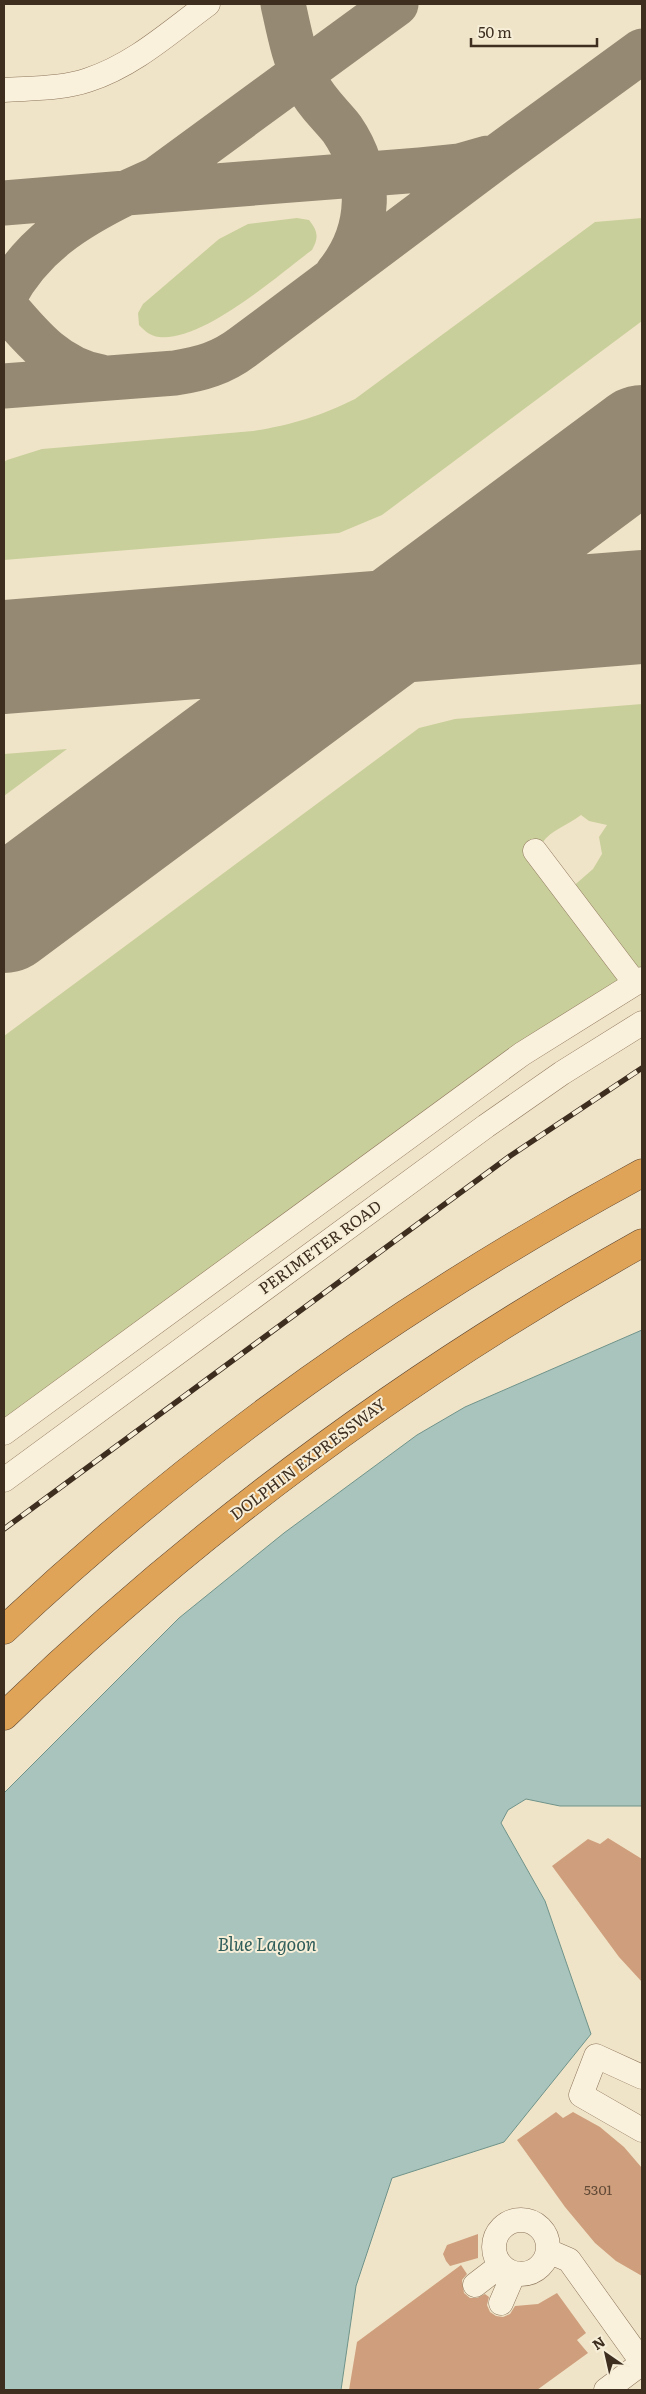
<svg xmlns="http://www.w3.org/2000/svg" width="646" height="2394" viewBox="0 0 646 2394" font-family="Literata,serif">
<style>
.green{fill:#c9cf9b}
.water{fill:#a9c4bc;stroke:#6f938a}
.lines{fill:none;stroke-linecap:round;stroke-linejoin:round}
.taxiway{stroke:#968974;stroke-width:45}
.runway{stroke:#968974;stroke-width:114}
.building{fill:#cf9f7d}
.minor-casing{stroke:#8d765c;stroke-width:25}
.highway-casing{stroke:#5b4430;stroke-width:29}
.minor{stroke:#faf1dc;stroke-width:24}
.highway{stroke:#e0a458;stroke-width:28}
.rail-casing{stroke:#3d2e20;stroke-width:5.5}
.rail{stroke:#f7eed8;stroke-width:4;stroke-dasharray:11;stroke-linecap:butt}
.labels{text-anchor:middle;stroke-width:4;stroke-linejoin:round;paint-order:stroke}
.number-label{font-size:14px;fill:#624a37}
.street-label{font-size:16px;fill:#3d2e20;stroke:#f7eed8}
.water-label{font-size:18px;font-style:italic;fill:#2f5d5a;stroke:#f7eed8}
</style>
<rect width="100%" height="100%" fill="#f0e4c8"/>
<path class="green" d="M297 218 309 220C318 231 319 238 312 250 277 276 203 342 159 337 150 336 145 331 139 325L138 313 143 304 219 239 248 224Z
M642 218V321L382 515 339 533 4 560V462L7 460 42 449 253 431C292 425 320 416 355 399L595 222Z
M642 704V970L636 971 570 889 593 869 602 854 599 837 607 825 589 821 581 815C567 826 552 829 542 843L621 977 616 985 4 1424V1036L419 728 455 719Z
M67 749 4 796V754Z"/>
<path class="water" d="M642 1330V1806H560L526 1799 508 1810 501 1823 545 1901 591 2034 504 2142 392 2178 356 2286 341 2390H4V1793L179 1618 284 1533 417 1435 465 1407Z"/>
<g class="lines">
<path class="taxiway" d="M283 4C289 31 294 59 307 84 316 102 330 114 342 129 373 174 372 231 337 274
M4 203 126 193 157 179 396 4
M4 297C32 245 75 218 126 193L420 170 460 166 488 158
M4 305C31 337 57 369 101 377
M4 386 175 373C201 369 222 363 243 347L502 153 642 51"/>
<path class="runway" d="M4 657 642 607
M4 916 642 442"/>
</g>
<path class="building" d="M608 1838 642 1859V1982L619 1957 552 1866 588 1839 600 1844Z
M556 2112 563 2118 573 2112 600 2127 624 2147 642 2168V2276L616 2261 595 2243 565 2207 517 2140Z
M478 2234V2258L450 2266 446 2261 443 2254 447 2245Z
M461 2265 467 2274 462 2280 464 2293 470 2298H477L485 2294 489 2297 487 2305 490 2312 496 2316 503 2317 510 2314 515 2306 538 2304 557 2293 586 2333 577 2340 588 2353 537 2390H349L357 2342Z"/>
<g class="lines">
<g class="minor-casing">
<path id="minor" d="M4 90C31 88 62 89 88 80 134 65 170 32 208 4
M535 851 635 983
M4 1433 522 1054 642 979
M4 1480 486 1126 562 1073 642 1023
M642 2077 596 2056 581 2095 642 2130
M494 2247a27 27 0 1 1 54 0a27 27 0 1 1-54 0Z
M548 2251 569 2260 642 2362
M475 2285 501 2265
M501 2303 514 2273
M606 2390 642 2363"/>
</g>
<g class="highway-casing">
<path id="highway" d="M4 1630C195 1450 411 1298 642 1173
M4 1716C196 1530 409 1373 642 1243"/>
</g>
<use href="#minor" class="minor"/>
<use href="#highway" class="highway"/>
<g class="rail-casing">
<path id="rail" d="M4 1529 510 1156 642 1068"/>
</g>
<use href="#rail" class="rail"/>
</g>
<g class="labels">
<g class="number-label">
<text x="598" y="2195">5301</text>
</g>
<g class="street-label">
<text transform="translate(320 1247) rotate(-36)" y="6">PERIMETER ROAD</text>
<text transform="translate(308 1459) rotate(-37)" y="6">DOLPHIN EXPRESSWAY</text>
</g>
<g class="water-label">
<text x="267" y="1951">Blue Lagoon</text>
</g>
</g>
<rect width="646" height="2394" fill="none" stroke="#3d2e20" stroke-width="10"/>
<g transform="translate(606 2354) rotate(326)" stroke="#f7eed8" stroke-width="4" paint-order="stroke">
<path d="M0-4L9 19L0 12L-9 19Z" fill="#3d2e20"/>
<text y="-8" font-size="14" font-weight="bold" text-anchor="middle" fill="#3d2e20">N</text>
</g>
<path d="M471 38v8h126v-8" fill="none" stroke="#3d2e20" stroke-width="2.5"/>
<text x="478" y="38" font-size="15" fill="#3d2e20" stroke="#f7eed8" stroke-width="4" paint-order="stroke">50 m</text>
</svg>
